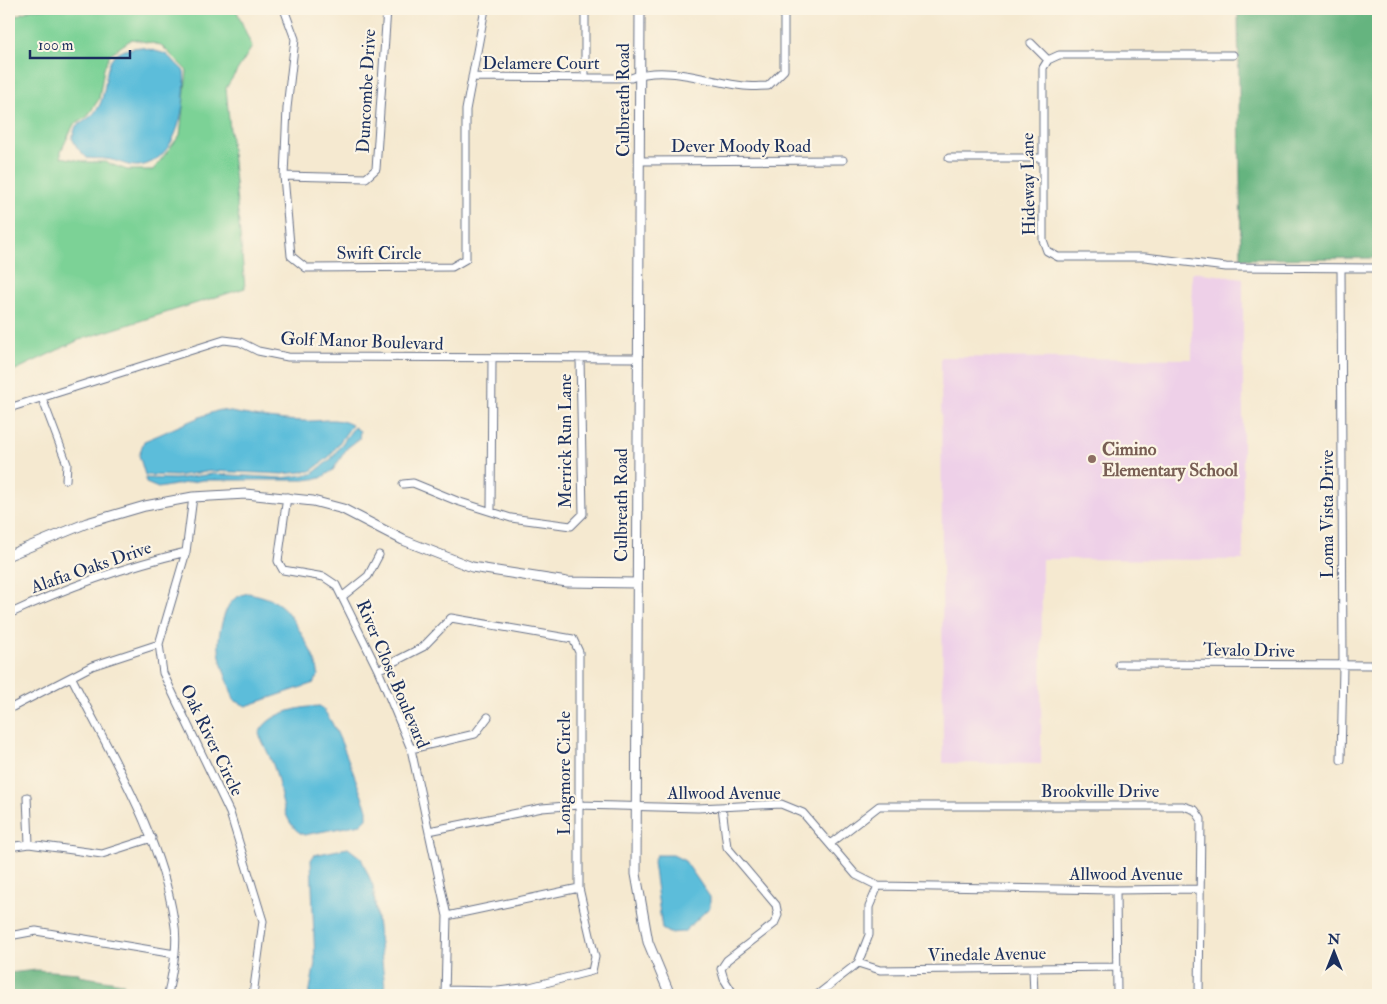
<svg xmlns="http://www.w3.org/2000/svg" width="1387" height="1004" viewBox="0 0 1387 1004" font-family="'IM FELL Double Pica',serif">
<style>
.built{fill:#eed0e8}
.green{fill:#7cd296;stroke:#4c807a;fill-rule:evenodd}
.forest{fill:#65b47f;stroke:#40726e}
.water{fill:#5cbdda;stroke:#3c769c}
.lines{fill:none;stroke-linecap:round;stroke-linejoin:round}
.minor-casing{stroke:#677086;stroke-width:9}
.tertiary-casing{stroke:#677086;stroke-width:11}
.minor{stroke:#fff;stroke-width:7}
.tertiary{stroke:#fff;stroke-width:9}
.education-dot{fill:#8d6e63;stroke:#fcf5e5;stroke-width:2}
.labels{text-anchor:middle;stroke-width:4.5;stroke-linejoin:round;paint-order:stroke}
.street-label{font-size:18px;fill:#1b2f5e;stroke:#fcf5e5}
.education-label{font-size:18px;font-weight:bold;fill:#785e54;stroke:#fcf5e5;text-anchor:start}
</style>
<rect width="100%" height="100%" fill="#fcf5e5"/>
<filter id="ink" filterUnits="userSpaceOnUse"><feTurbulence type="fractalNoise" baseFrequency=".02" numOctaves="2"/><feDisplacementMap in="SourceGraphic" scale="10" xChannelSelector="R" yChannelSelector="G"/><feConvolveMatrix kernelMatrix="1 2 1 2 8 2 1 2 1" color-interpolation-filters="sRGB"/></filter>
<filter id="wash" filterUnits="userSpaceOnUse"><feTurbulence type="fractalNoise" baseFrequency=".0096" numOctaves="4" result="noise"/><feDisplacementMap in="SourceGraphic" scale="20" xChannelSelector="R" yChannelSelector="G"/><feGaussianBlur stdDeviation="1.12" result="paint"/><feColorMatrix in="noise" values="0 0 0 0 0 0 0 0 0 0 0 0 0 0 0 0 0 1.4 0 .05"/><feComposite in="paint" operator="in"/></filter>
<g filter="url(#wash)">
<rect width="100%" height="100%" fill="#f5e9d0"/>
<path class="built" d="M1192 272 1243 278V560L1042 559 1041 764 943 763 941 357 1192 359Z"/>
<path class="green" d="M32 9H236L252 47 226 88 245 288 79 340 9 373V19ZM132 39 161 45 187 71 180 135 153 170H127L105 162H87L61 157V151L74 124 87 117 99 99 104 68 110 54Z"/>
<path class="forest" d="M1238 9H1378V258L1241 259Z
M36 970 79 973V976L123 983 127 995H9V973Z"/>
<path class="water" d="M141 47 166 54 184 71C187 103 178 161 139 166 127 167 118 160 106 159 100 158 93 159 87 158L78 149 72 138 76 126C86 121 97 113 101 102 111 72 99 51 141 47Z
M220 410C247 415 274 420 302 421 320 422 336 416 352 425L329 457 311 471 282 474 212 471 176 476 145 475 139 455 144 441C170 431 193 418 220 410Z
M354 427 360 431 359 439 347 448 333 470 321 478 304 480H203L158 488 146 483 145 478 175 479 212 474 282 478 312 474 331 459Z
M248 593C259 595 271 598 280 605 291 612 321 664 318 676 317 677 314 682 314 683L246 706 234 700C223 665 212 652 224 616 229 602 233 597 248 593Z
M320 706C338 723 356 783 367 809V818L361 824 304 835C282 825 282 794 276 773 272 760 265 747 259 734 267 713 299 707 320 706Z
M348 848 361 858 373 886 386 995H309L315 963 311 860 314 855Z
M656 855H673L685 861 710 897V907L684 932 669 933 662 929 653 862Z"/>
</g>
<g filter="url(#ink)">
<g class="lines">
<g class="minor-casing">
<path id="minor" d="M284 9 295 39 287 108 284 176 291 256 306 268 452 267 466 259V110L485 9
M585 9V78
M1031 43 1048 60
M1233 55H1059L1048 60 1043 68V240L1047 251 1058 257H1145L1226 267 1378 268
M472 77 631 78C665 64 710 82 744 86 752 87 760 86 768 86L784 70V12
M949 158H1041
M639 161 843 160
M284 176 366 178 376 169 387 9
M42 398 67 464 66 480
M9 408 224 340 240 342 258 351 288 357 638 358
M403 484 413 483 457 501 511 518 571 526 583 514 580 358
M193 497 186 552 159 644 163 673 230 813 263 921 253 995
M287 497 278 561 283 570 324 577 336 585 378 670 411 749 447 916 445 995
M491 511 492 358
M343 596 368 576 379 555
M9 614C67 587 123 567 186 552
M1119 664 1378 665
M378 670 423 647 451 618 573 639 579 652V888L595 957 592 971 530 987 498 991 445 990
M72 678C111 756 160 833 174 920 179 945 172 971 168 995
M9 709 92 666 159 644
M411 749 475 734 488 717
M1341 760 1343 666 1341 268
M27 797 29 844
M722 807 727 847 776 905 778 915 774 924 727 960 721 969 724 979 734 995
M429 831 542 808 578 805 698 808 781 804 803 813 856 875 878 886 1116 890 1200 889
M830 844 879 806H1183L1195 810 1201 819 1199 995
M9 847 29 844 102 854 152 838
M1116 890 1117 995
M447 916 579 888
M9 936 36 931 175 954
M858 963 880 970 1117 967
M1033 969 1034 995
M530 995V987
M817 995 858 963 869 935V907L878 886"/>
</g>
<g class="tertiary-casing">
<path id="tertiary" d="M640 9 636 874 648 942 670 995
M9 555 87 523 145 506 193 497 246 494 313 501 343 509 403 540 472 567 567 582 637 583"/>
</g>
<use href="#minor" class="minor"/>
<use href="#tertiary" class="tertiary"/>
</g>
</g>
<circle class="education-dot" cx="1092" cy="459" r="5"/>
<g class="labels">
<g class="street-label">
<text x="541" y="69">Delamere Court</text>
<text transform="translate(366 91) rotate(-87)" y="6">Duncombe Drive</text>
<text transform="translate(623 100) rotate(-90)" y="6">Culbreath Road</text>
<text x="741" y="152">Dever Moody Road</text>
<text transform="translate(1028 184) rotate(-91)" y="6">Hideway Lane</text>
<text x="379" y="259">Swift Circle</text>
<text transform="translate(362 341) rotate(2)" y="6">Golf Manor Boulevard</text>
<text transform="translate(565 441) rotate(-90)" y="6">Merrick Run Lane</text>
<text transform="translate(621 505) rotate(-90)" y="6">Culbreath Road</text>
<text transform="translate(1327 514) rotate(-90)" y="6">Loma Vista Drive</text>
<text transform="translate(91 567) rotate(-19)" y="6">Alafia Oaks Drive</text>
<text transform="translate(1249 650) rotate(1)" y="6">Tevalo Drive</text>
<text transform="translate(393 674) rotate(67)" y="6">River Close Boulevard</text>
<text transform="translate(212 740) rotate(64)" y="6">Oak River Circle</text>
<text transform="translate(564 773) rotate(-90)" y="6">Longmore Circle</text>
<text x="1100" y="797">Brookville Drive</text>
<text x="724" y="799">Allwood Avenue</text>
<text x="1126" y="880">Allwood Avenue</text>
<text transform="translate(987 954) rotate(-1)" y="6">Vinedale Avenue</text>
</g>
<g class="education-label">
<text x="1102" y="455">Cimino<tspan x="1102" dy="21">Elementary School</tspan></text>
</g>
</g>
<rect width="1387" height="1004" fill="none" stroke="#fcf5e5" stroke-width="30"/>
<g transform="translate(1334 952)" stroke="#fcf5e5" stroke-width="4" paint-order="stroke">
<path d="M0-4L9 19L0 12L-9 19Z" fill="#1b2f5e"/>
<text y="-8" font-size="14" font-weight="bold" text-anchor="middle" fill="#1b2f5e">N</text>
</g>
<path d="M30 50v8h100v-8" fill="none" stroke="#1b2f5e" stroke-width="2.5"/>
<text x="38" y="50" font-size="15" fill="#1b2f5e" stroke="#fcf5e5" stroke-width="4" paint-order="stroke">100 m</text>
</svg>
